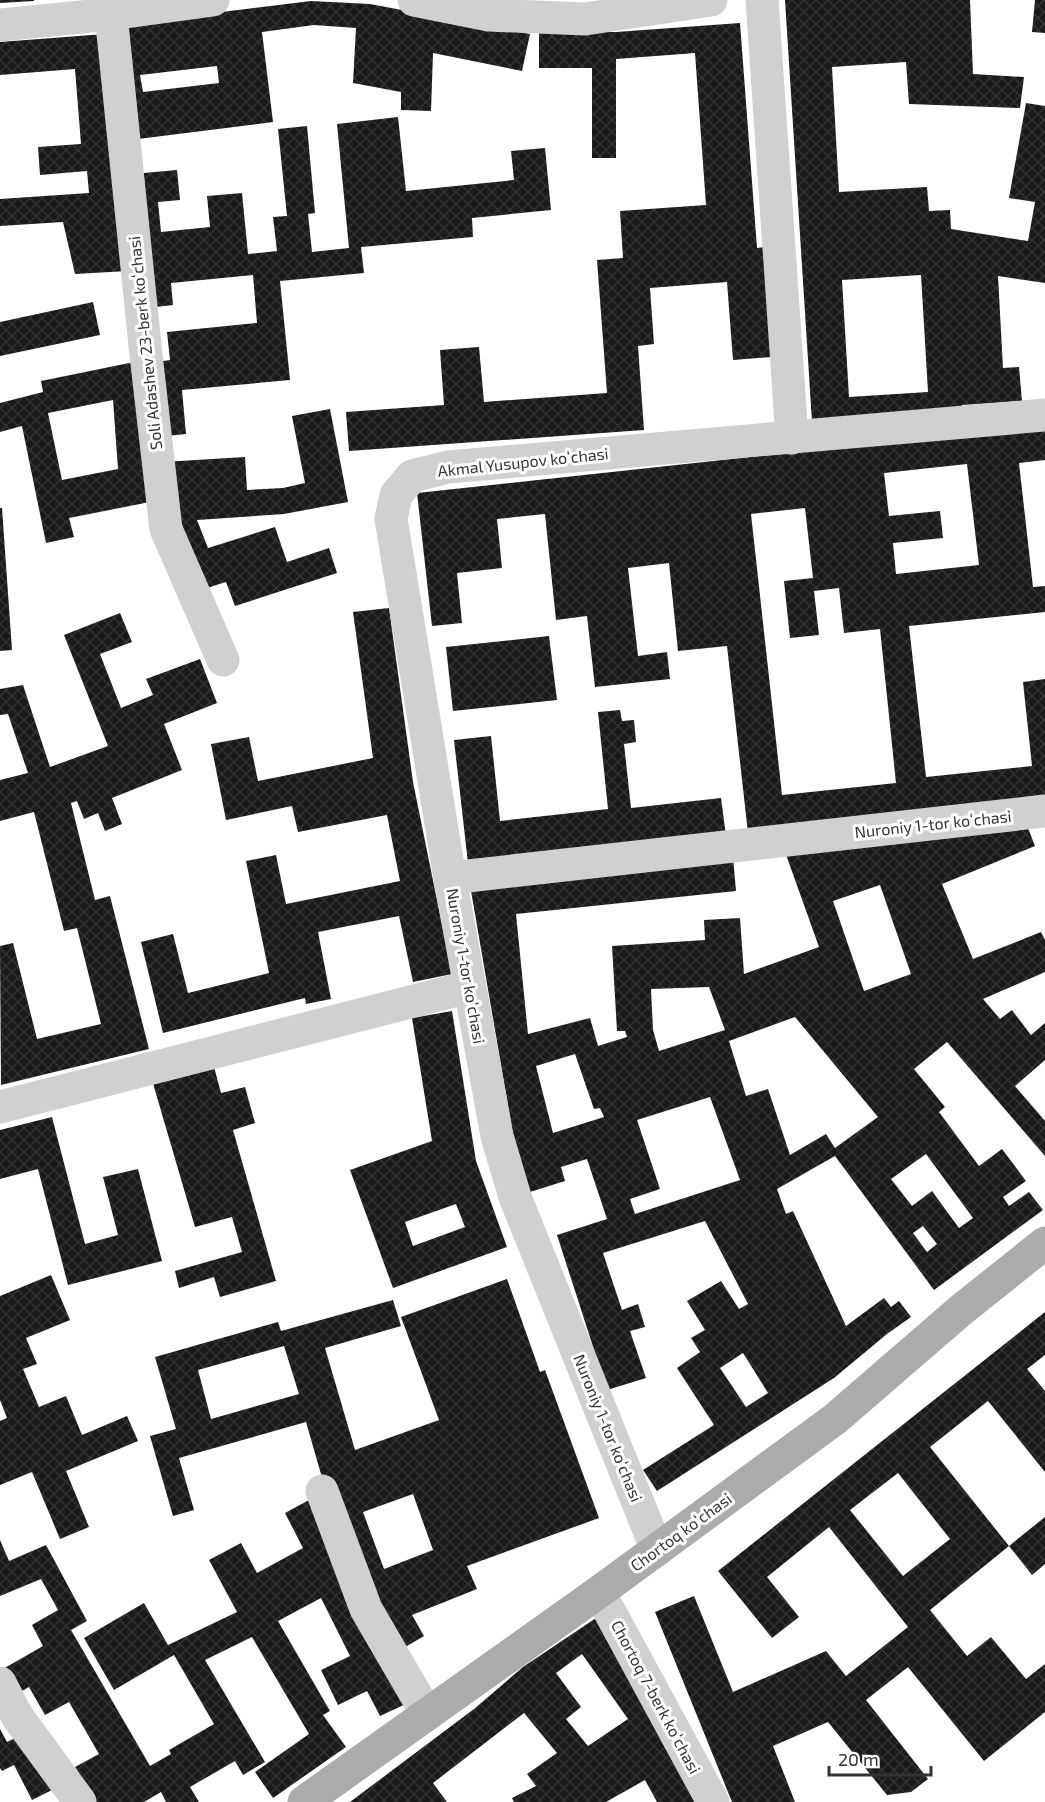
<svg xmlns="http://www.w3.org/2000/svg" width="1045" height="1802" viewBox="0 0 1045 1802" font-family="'Exo 2',sans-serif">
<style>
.building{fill:url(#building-cross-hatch);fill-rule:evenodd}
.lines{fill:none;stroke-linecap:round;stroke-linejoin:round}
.minor{stroke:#d0d0d0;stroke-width:33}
.major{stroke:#ababab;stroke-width:33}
.labels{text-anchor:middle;stroke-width:6;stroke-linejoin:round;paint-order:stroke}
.street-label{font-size:16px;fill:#333;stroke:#fff}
</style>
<defs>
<pattern id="building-cross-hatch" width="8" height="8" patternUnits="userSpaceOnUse" patternTransform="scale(1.5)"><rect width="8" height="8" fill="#1a1a1a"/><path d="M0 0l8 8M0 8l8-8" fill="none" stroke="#333"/></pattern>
</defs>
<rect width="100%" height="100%" fill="#fff"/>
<path class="building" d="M0 0H34V1L0 3Z
M785 0H970L973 74 1024 77 1020 108 909 104 906 62 832 67 839 192 927 187 929 211 950 210 951 229 1028 241 1035 202 1009 198 1026 103 1045 106V283L998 276 1003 368 1019 367 1022 401 962 405 963 412 812 422ZM921 275 928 392 849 397 842 280Z
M1035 0H1045V33L1032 32Z
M311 1 370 4 530 34 522 71 433 53 431 111 401 110V92L353 83 356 28 314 25 262 32 273 122 130 140 115 25ZM217 66 219 83 143 92 140 75Z
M740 23 757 248 764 247 772 357 733 360 727 282 650 288 654 344 638 346 644 430 349 451 346 412 444 405 440 350 479 347 484 402 607 393 597 260 623 258 620 211 706 205 695 53 616 59V158H592V68H539V32H616Z
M105 34 128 271 75 274 63 222 0 226V199L89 193 87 171 40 175 38 147 81 144 75 69 0 75V42Z
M398 117 406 191 514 180 511 151 545 148 551 210 472 218 473 237 361 247 364 273 280 281 290 380 182 390 186 434 156 437 149 363 170 360 167 332 257 323 253 275 171 283 173 305 147 308 133 174 177 170 180 200 158 202 161 232 210 227 207 196 242 193 248 254 277 251 273 217 287 216 278 129 307 126 315 213 308 214 312 252 349 248 337 124Z
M93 302 100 335 0 356V322Z
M144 360 155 501 69 518 74 537 46 543 22 426 0 432V403L43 392 41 381ZM113 400 118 469 62 480 48 413Z
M330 409 348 502 284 514 197 520 208 548 275 527 287 562 329 548 337 573 235 606 226 582 194 592 163 462 245 457 247 490 283 488 305 483 292 416Z
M1045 425V460L1019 463 1033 587 1045 586V612L909 626 926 777 1032 766 1023 682 1045 679V801L748 833 727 646 678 651 669 563 628 568 638 656 667 652 670 679 595 687 587 616 556 620 545 514 497 519 502 568 457 573 462 623 432 626 417 493ZM967 464 979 565 896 574 893 543 943 538 940 511 889 516 884 473ZM805 508 813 578 784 581 790 638 819 635 814 591 839 588 844 633 880 629 896 783 782 795 751 514Z
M0 508H2L12 650 0 651Z
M389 608 413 782 452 974 413 982 399 916 318 932 331 999 306 1004 305 998 163 1033 141 942 173 934 188 993 269 973 246 861 276 855 286 904 400 881 387 815 298 832 292 806 226 820 211 744 249 737 258 781 373 758 353 612Z
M120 613 132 642 100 654 121 708 153 695 146 679 200 659 217 703 164 724 182 770 112 798 122 824 105 831 98 813 84 819 77 801 71 803 95 900 110 896 149 1049 1 1085 0 946 13 943 37 1039 101 1024 77 928 64 931 34 812 0 821V780L28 773 8 714 0 715V689L23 685 50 767 108 746 64 635Z
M549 636 557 700 453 711 446 647Z
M620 710 622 721 634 720 636 742 624 744 631 808 721 798 726 836 468 863 454 740 491 736 500 821 608 809 598 712Z
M1028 828 1035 846 942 884 973 959 1041 932 1045 940V972L983 999 1000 1019 1012 1010 1031 1035 1045 1023V1060L1015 1086 1045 1121V1156L947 1042 914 1069 945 1107 939 1112 979 1166 1002 1149 1026 1181 1003 1197 1009 1206 1029 1192 1043 1210 934 1290 835 1156 777 1189 786 1214 793 1211 846 1326 884 1298 891 1307 899 1301 911 1317 887 1334 834 1378 657 1491 643 1470 714 1425 677 1368 700 1352 691 1338 705 1330 687 1301 721 1281 739 1309 748 1304 705 1221 603 1253 622 1310 638 1304 645 1327 630 1331 646 1378 607 1390 557 1235 607 1219 587 1159 561 1167 565 1181 530 1192 515 1146 470 885 733 857 736 891 516 914 528 1034 590 1018 598 1046 627 1037 625 1031H617L612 946 705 940 704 920 740 918 744 974 819 947 784 849ZM880 885 911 974 864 991 833 901ZM709 987 725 1030 659 1051 653 1030 651 989ZM795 1017 878 1117 835 1148 826 1134 790 1155 768 1089 746 1096 729 1041ZM575 1054 594 1109 600 1108 604 1117 553 1133 536 1066ZM710 1097 740 1180 635 1214 630 1199 660 1189 637 1120ZM926 1154 973 1218 959 1228 932 1191 912 1206 891 1179ZM923 1226 937 1244 927 1252 913 1233ZM743 1353 768 1393 746 1407 720 1368Z
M452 1011 476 1161 507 1247 393 1288 350 1170 432 1141 412 1018ZM456 1204 465 1227 413 1246 405 1222Z
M213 1063 221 1093 245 1087 255 1123 233 1130 276 1281 220 1297 214 1277 179 1288 175 1271 242 1252 232 1217 195 1227 152 1080Z
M52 1117 85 1244 118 1235 103 1177 138 1169 162 1261 68 1285 38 1169 0 1179V1130Z
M51 1275 70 1320 26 1338 37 1364 23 1369 39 1407 66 1396 82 1435 127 1416 138 1441 66 1471 89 1527 60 1539 32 1472 0 1485V1421L7 1418 0 1400V1296Z
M507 1279 540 1372 545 1370 599 1518 467 1566 477 1589 412 1615 424 1636 395 1653 327 1495 306 1422 179 1458 194 1510 173 1516 150 1436 176 1429 155 1357 278 1322 281 1331 393 1300 401 1326 325 1348 355 1450 439 1420 401 1317ZM284 1346 299 1394 211 1419 198 1370ZM413 1494 433 1550 384 1569 363 1512Z
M1045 1312V1355L1027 1369 1045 1391V1472L988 1401 930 1447 1009 1546 930 1610 967 1656 991 1637 1026 1679 1045 1664V1712L984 1761 908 1667 866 1700 928 1779 911 1792 887 1795 828 1722 773 1746 795 1802H732L655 1612 694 1596 733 1692 826 1651 846 1676 908 1627 829 1527 767 1577 799 1617 772 1638 718 1571ZM898 1473 950 1539 903 1576 850 1510Z
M309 1500 408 1703 380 1716 367 1691 338 1705 321 1670 350 1656 321 1598 278 1621 330 1711 323 1715 346 1747 273 1798 255 1772 309 1734 252 1637 205 1660 265 1762 243 1775 235 1761 190 1787 199 1802H166L161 1792 144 1802H96L75 1767 99 1754 69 1702 45 1715 29 1687 17 1694 3 1669 43 1646 32 1625 58 1610 41 1579 0 1596V1540L9 1561 46 1545 87 1621 71 1630 150 1766 171 1754 169 1750 214 1724 174 1655 114 1690 84 1638 144 1603 168 1645 237 1612 209 1560 241 1543 257 1573 303 1548 285 1513Z
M1045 1517V1564L1032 1575 1009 1546Z
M596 1618 701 1802H657L645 1780 606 1802H514L512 1798 536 1786 527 1774 557 1753 524 1713 433 1783 447 1802H350L474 1709 523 1667ZM582 1654 628 1719 588 1746 566 1719 581 1707 556 1673Z
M0 1729 7 1742 19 1736 58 1787 32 1800 14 1765 2 1771 0 1768Z"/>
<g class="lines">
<path class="minor" d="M414 0 489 15 585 19 711 0
M762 0 792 438
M111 14 146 355 166 529 223 660
M0 25 111 14 213 0
M450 878 391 519 396 495 412 476 448 467 1045 415
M0 1107 469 987
M322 1491 366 1609 427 1714
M657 1550 515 1197 497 1136 450 878 1045 811
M599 1592 713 1802
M0 1683 17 1716 80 1802"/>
<path class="major" d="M304 1802 599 1592 835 1419 961 1310 1045 1243"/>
</g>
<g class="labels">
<g class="street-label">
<text transform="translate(145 343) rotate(-96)" y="6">Soli Adashev 23-berk koʻchasi</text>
<text transform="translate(523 462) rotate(-6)" y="6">Akmal Yusupov koʻchasi</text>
<text transform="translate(933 824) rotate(-6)" y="6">Nuroniy 1-tor koʻchasi</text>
<text transform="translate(466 966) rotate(80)" y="6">Nuroniy 1-tor koʻchasi</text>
<text transform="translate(608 1428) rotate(68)" y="6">Nuroniy 1-tor koʻchasi</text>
<text transform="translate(681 1532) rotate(-36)" y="6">Chortoq koʻchasi</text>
<text transform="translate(656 1697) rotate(62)" y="6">Chortoq 7-berk koʻchasi</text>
</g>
</g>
<path d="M829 1766v9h102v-9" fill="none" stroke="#333333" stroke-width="3"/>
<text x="838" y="1766" font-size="18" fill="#333333" stroke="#ffffff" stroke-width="4.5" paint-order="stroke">20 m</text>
</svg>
